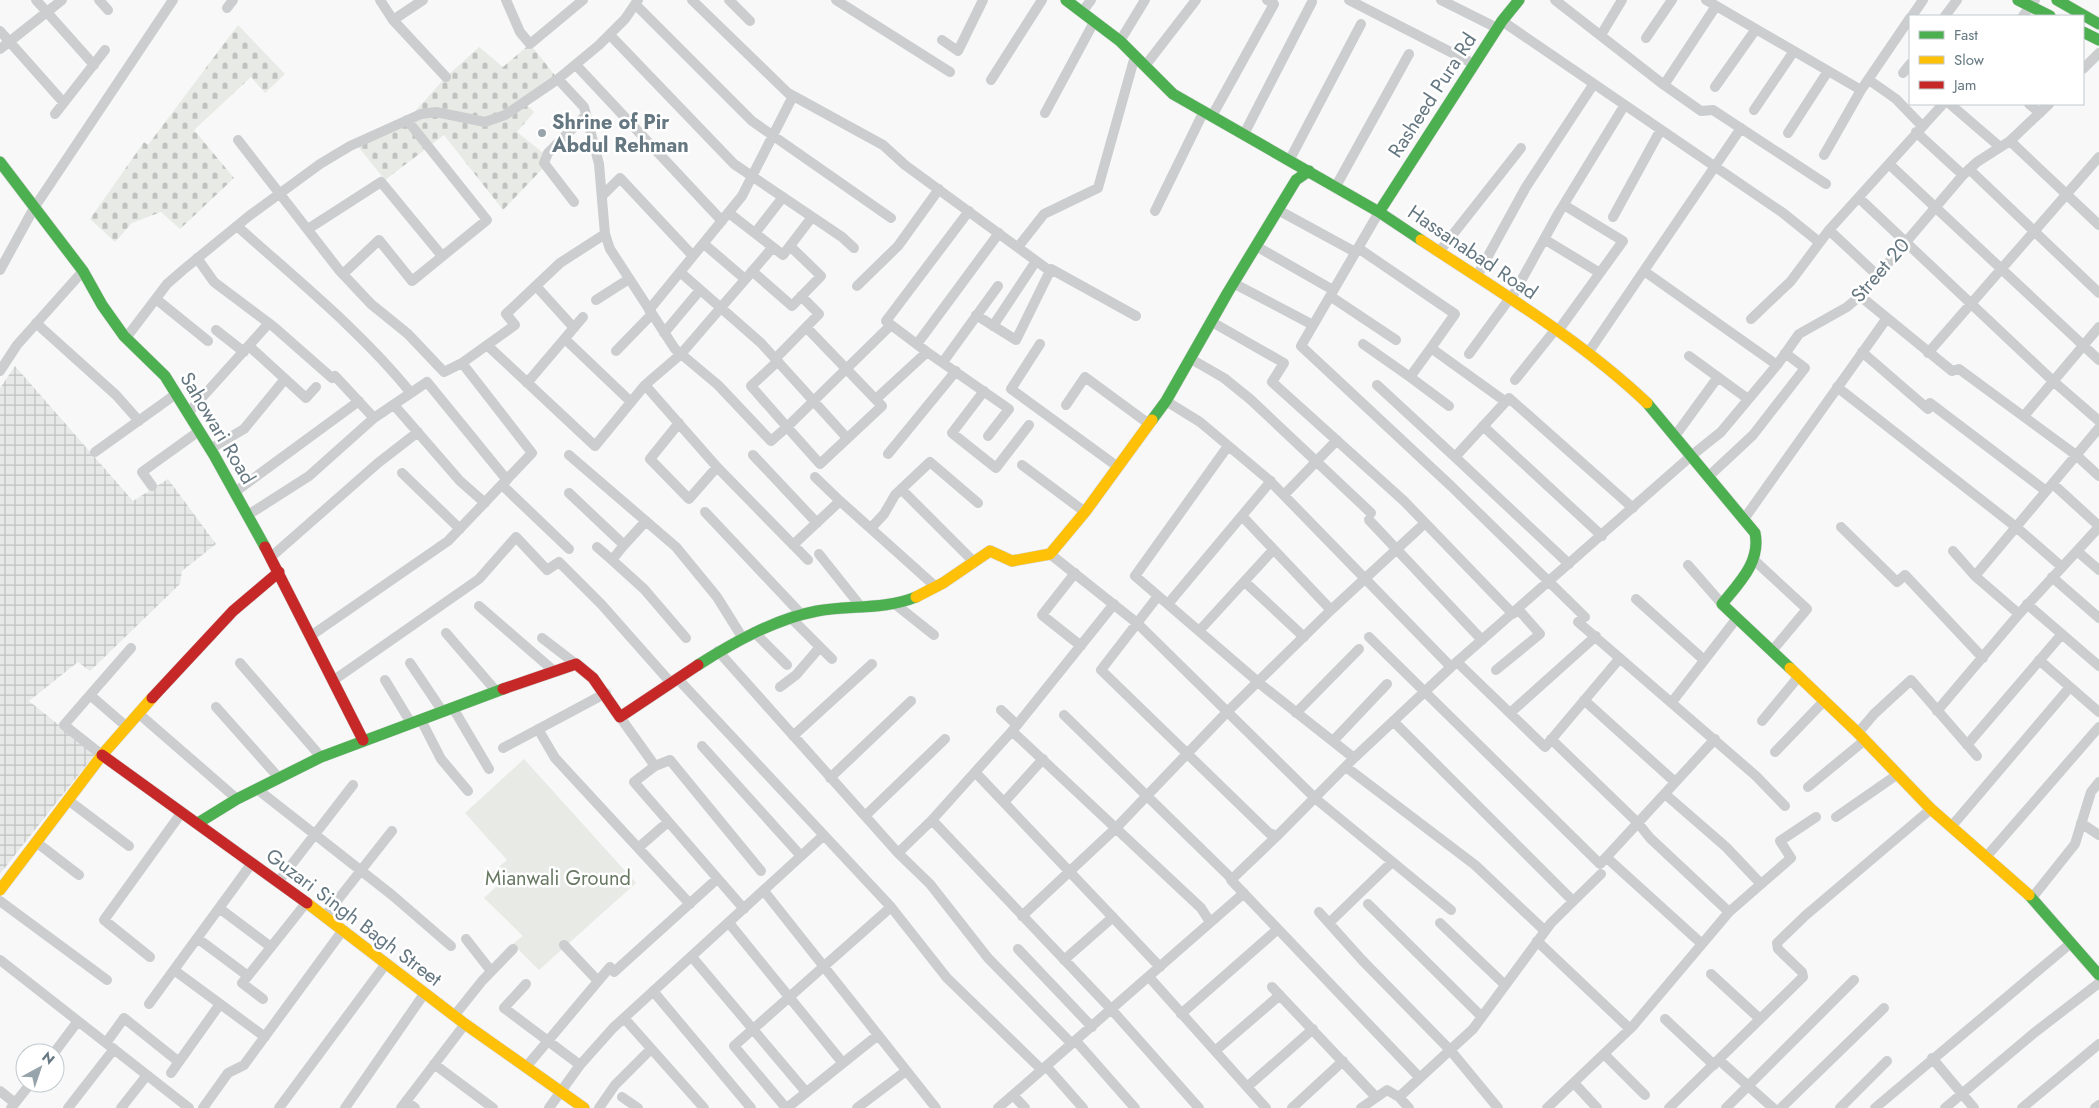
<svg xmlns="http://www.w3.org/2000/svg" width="2099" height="1108" viewBox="0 0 2099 1108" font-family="Jost,sans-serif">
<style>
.industrial{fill:url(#industrial-grid)}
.green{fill:#e7eae5}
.cemetery{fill:url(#cemetery-stones)}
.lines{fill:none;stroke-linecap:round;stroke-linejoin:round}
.fast-casing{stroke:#d4d5d6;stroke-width:12}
.slow-casing{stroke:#d4d5d6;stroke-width:12}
.jam-casing{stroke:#d4d5d6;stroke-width:12}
.street{stroke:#cbcdce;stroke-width:10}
.fast{stroke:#4caf50;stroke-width:11}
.slow{stroke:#ffc107;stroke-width:11}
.jam{stroke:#c62828;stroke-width:11}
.poi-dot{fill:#98a4ab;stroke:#fff;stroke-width:2}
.labels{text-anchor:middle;stroke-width:5;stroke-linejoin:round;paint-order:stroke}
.street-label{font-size:20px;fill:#657781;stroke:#fff}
.poi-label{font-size:20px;font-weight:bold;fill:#657781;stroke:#fff;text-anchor:start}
.park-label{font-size:20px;fill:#697964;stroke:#fff}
</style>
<defs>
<pattern id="industrial-grid" width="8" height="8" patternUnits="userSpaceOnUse" patternTransform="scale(1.25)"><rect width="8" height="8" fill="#e7e9e8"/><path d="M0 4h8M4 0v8" fill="none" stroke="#bfc2c1"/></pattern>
<pattern id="cemetery-stones" width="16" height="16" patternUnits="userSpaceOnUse" patternTransform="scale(1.25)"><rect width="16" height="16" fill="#e7eae5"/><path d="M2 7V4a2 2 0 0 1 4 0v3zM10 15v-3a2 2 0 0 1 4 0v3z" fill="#bfc2bf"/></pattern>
</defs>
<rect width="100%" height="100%" fill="#f8f8f8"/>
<path class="industrial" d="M15 366 133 501 168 479 216 544 182 571 180 584 90 671 78 662 29 701 95 754 0 874V388Z"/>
<path class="green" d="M524 759 636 883 539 970 513 944 523 936 484 898 499 884 489 875 507 860 465 813Z"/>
<path class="cemetery" d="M238 25 285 74 265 93 251 77 194 130 234 178 180 229 161 212 132 223 115 242 90 219 144 142 148 145Z
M530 44 558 79 525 103 534 112 517 132 547 156 546 165 503 210 444 135 385 180 356 144 407 120 446 77 479 47 503 67Z"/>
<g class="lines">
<g class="fast-casing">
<path id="fast" d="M1066 0 1120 41 1173 94 1379 212 1421 240
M2018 0 2050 16
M2057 0 2099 24
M2083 32 2099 40
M0 162 83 271 102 305 124 336 165 376 214 455 265 547
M1379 212 1502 21 1519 0
M1647 403 1755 533C1761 562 1739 583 1722 604L1790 668
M1152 420 1166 401 1228 292 1296 180 1309 171
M698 665C734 642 775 619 817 611 851 605 884 610 916 597
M198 823 237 799 321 757 503 689
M2029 895 2099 975"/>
</g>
<g class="slow-casing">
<path id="slow" d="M1421 240C1497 290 1581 340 1647 403
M916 597 943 583 990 551 1012 561 1050 554 1085 512 1152 420
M1790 668 1858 733 1931 809 2029 895
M0 890 102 755 152 698
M307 903 465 1024 584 1108"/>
</g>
<g class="jam-casing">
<path id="jam" d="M265 547 363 740
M503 689 576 664 593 678 620 717 698 665
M152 698 233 611 279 572
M102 755 307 903"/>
</g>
<path class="street" d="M36 0 94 65
M99 0 108 10
M380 0 393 20 446 77
M506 0 520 32 530 44 583 0
M692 0 788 93 883 145 905 165 1050 271 1051 269 1136 316
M729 0 750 21
M836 0 950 72
M1349 0 1474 64
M1441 0 1497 28
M1555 0 1664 85 1701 111 1713 110 1826 184
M1706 0 1861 90
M635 4 752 121 891 218
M227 8 233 0
M1082 12 1091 0
M1912 16 1923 0
M1945 16 1957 0
M2023 16 2035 0
M393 20 423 0
M1502 21 1783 213 1819 242
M0 31 63 102
M610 35 734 164 842 237 854 248
M1601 35 1622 0
M1646 38 1672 0
M942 40 958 51 983 0
M1120 41 1145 0
M0 49 62 0
M576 65 722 221
M1145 66 1196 0
M2083 69 2099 53
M1903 73 1910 64
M558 79 584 107 599 164 605 234 610 249 675 349 718 385 771 441 787 427 820 464 882 406 806 327
M991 80 1042 0
M1869 80 1896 99 1922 126
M1664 85 1716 6
M1715 87 1756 29
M1950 104 2000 147
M2029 104 2040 113
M1754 110 1794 51
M1045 113 1094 22
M55 114 105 50
M1212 116 1274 4 1267 0
M1916 132 1963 175
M1788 133 1828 71
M1244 134 1312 2
M238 140 339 270 371 304 408 334 444 372 462 363 515 325 506 314 560 263 605 234
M2010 141 2099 225
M1824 155 1861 90 1910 18
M1290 159 1361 24
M1889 164 2099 360
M1969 169 2099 293
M1336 186 1409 54
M602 196 620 178 693 256
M1859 198 2053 381 2099 421
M574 202 544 163 548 153 586 115
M1278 210 1355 252
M1155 211 1204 111
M1379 212 1301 346 1451 486 1585 617 1578 622 1756 776 1785 806
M729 213 783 255 812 217
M1613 217 1660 131
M237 226C296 279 361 331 411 393
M308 229 381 182 442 256
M1829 230 1877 275
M755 233 783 197
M1544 239 1600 273
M704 244 745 279
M1256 246 1333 290
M1018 247 1044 214 1098 188 1135 56
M1358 248 1455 314 1431 348 1506 402
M1439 252 1521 148
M197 258 214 282 274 327 332 378 335 376 374 418
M0 270 34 208 173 0
M752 271 792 306 821 276 790 246
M1644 271 1777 365
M680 272 761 343 847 438
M343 274 379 240 412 281 487 220 407 120
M1477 276 1526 187 1593 85
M1233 283 1313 325
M536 286 574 328
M857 286 898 246 939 189
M1330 296 1396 340
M1860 296 1952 371 1959 369 2076 455 2099 476
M156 299 208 341
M1511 299 1558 214 1624 106
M596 300 629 279
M649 310 742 196 793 96
M976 315 1016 340 1050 271
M1751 319 1791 281 1829 230 1943 104
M1212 322 1284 363 1272 382 1404 501 1513 614
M36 323 116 395 139 421
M993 326 1036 261
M216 330 244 352
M1558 331 1623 241 1564 205
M664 333 700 290
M126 338 167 284 183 270 249 216 320 164 350 146 421 114 436 112 485 122 505 115 558 79 599 45 625 19 638 0
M565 339 631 402
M917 344 999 233
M1040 344 1011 389 1118 467
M1363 344 1410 377
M487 345 595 446 645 385 681 354 773 247
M249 346 306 398 316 387
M1431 348 1410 377 1449 406
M616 351 652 314
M927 352 886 321 969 211
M1862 352 1928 409 1930 403 2046 491
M1588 353 1741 128
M1928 353 2099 157
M1469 354 1510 298
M1689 356 1748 399
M775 359 819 314 801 296
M1191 359 1224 378 1250 399 1371 513
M778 361 751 386 787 427 891 325
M943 362 998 286
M0 371 17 345 83 271
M1515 380 1555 330
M527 383 583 317
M645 385 717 467 808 560
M1377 385 1455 457
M1837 387 2016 527 2062 567
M984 391 952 433 996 468 1029 425
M876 399 927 352 1009 409 988 436
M1166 401 1200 422 1269 480 1451 667
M394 405 460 481 485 503
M1066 405 1085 377 1149 424
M188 413 269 323
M2024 416 2099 327
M679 423 650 459 689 499 717 467
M1483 426 1602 536
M1675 436 1718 377
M1228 446 1135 576 1264 687 1354 758
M210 449 244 429 285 379
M95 452 176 394
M888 454 956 371
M569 455 676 547 717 597 742 637
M753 455 817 523
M1022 465 1085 512
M402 473 460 529
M1708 477 1753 435 1805 368 1785 353
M2053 484 2099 526
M502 485 569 549
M152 486 142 472 199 431
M901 489 974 562
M235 492 359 401
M569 493 624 545 646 521
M1284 495 1337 440
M840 501 936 587
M705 512 802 615
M248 515 309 476 374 418 427 382 507 480
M1242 516 1331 610
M1744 519 1887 318
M1369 520 1482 640
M1841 527 1897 582 1905 575 1983 658
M871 528 884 514 895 495 930 462 978 503
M793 545 840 501 815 477
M597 547 612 560 624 545
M1953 551 1975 576 2019 614
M2077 551 2099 570
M819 554 862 608
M1050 554 1137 623 1316 799 1451 910
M271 557 378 463 418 432
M612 560 644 589 686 638
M1754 560 1807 609 1772 651
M1569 564 1455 457 1509 398 1633 508
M1688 565 1722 604
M1075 573 1042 615 1081 646
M1975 576 2099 428
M2052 577 2099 618
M1245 582 1304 637
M1158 596 1101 670 1269 833 1277 836 1354 758 1451 667 1691 456 1721 432 1777 365 1799 334 1847 307 1860 296 1963 175 1977 162 2010 141 2049 104
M1636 599 1704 660
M895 604 934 635
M1168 604 1271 481
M2027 604 2099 666
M479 606 554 671
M792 619 832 659
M1199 631 1273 550
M754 632 787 665
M446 633 496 691
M312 635 448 541 532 453 462 363
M1369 637 1600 864 1715 739
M542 638 576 664
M718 651 898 853
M2039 660 2099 712
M1457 662 1545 747 1620 658
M240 663 321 757
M410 663 443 712
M1496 670 1540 634 1518 609
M677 678 891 907 947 978 1042 1070
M334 680 479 579 516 537 547 570 559 562 602 605 671 683
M385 680 411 723
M780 687 796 675 820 647
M90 695 131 648
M1584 700 1675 782
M1672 702 1737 618
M216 707 279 778
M453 708 489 769
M1001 710 1017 725 1012 731 1201 908 1210 922
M1937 711 2019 614 2099 527
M138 713 237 799
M1296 713 1359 649
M1510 713 1596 636
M1064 715 1232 879
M620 717 655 766
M421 720 441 759 468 791
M1393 721 1573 901
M1762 721 1799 676
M1017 725 1114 604
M538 729 555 758 690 904
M1012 731 932 820 898 853 930 884 988 958 1072 1044
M1858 733 1874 714 1911 680 1977 756
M793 736 872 664
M1551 739 1638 823 1650 838 1729 912
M1333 741 1387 684
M1967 745 2062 634
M702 746 801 856
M503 748 606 693
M1775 752 1824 701
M102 755 64 725 90 695 127 727
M1346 767 1475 865 1545 931
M975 772 1160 967
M830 778 911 701
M1808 787 1865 740
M257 789 392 895 451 946
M1665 794 1726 847 1761 884
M68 800 129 846
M1006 800 1043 759
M865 816 945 739
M1836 817 1898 774
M932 820 1112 1010 1199 1108
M2081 823 2099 835
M1951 827 2070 687
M1277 836 1231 880 1420 1078
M36 842 79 875
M638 848 668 822
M1606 857 1702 944
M1986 857 2099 727
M278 882 353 785
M764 891 936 1108
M2032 898 2075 844 2091 792 2099 782
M0 901 107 980
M1368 904 1482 1017
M219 908 271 947
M744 909 634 782 655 766 670 760 761 871
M1319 912 1362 960 1451 1051 1498 1108
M325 916 392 831
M1022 916 1116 828 1228 711 1331 610 1425 523
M729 923 842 1062
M1329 923 1392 862
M1440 923 1505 985
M197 938 248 976 242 983 263 999
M466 939 491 971
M1537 941 1630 1029
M564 945 598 981
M1018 949 1092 1027
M150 957 104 920 182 812
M692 957 806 1092
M0 960 189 1108
M1064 960 1113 917
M174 970 265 1037
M1711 974 1760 1019
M248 976 306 903
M1149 977 1266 1108
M526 984 504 1008 580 1065
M1272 987 1375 1096
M653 991 751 1108
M149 1004 252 863
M1181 1014 1278 929
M454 1016 482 981 513 949
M624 1018 704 1108
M1665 1019 1714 1065
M1076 1041 1135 1108
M106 1043 124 1018 179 1062
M1215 1051 1280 995
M54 1053 78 1021
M1604 1054 1645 1095
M1932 1058 1974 1108
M1719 1060 1773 1108
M434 1064 493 1108
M1046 1066 1083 1108
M526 1067 610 967 614 972 717 879
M171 1073 220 1004
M1574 1083 1597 1108
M1247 1087 1313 1029
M0 1091 15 1103
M1013 1095 1025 1108
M622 1097 638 1108
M1399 1097 1473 1029 1551 923 1601 874
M406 1101 415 1108
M11 1108 31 1083
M68 1108 114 1049
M121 1108 147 1075
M203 1108 228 1073 244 1065 343 930
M279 1108 385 965
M345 1108 424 994
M401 1108 465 1024
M549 1108 580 1065 613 1028 824 835
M599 1108 615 1085 651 1049
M786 1108 734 1046 891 907
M787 1108 878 1035
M857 1108 906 1071
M998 1108 1244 893
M1292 1108 1343 1061
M1361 1108 1387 1090 1399 1097 1409 1108
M1547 1108 1632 1027 1729 912 1791 858 1780 841 1816 817
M1669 1108 1803 977 1802 972 1778 949 1777 943 1806 915 1931 809
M1726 1108 1854 980
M1781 1108 1884 1008
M1840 1108 1887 1061
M1875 1108 2071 943
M1945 1108 2034 1033 2099 983
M2022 1108 2099 1044
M2095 1108 2099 1105"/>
<use href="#fast" class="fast"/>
<use href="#slow" class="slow"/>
<use href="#jam" class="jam"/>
</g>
<circle class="poi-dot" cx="542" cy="133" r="5"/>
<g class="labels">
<g class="street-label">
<text transform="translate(1432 95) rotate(-57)" y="7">Rasheed Pura Rd</text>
<text transform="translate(1473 252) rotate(34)" y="7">Hassanabad Road</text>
<text transform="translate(1880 270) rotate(-49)" y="7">Street 20</text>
<text transform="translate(218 428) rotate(59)" y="7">Sahowari Road</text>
<text transform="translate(354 917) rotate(37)" y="7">Guzari Singh Bagh Street</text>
</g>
<g class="poi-label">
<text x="552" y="129">Shrine of Pir<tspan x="552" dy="23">Abdul Rehman</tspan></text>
</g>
<g class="park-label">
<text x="558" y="885">Mianwali Ground</text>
</g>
</g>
<rect x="1909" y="15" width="175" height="90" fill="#ffffff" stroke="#c1c9cd"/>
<rect x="1919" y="31" width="25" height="8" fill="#4caf50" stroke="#c1c9cd"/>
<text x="1954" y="40" font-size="15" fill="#657781">Fast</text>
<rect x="1919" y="56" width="25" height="8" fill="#ffc107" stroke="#c1c9cd"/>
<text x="1954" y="65" font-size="15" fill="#657781">Slow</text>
<rect x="1919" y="81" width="25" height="8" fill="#c62828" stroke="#c1c9cd"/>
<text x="1954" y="90" font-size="15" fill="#657781">Jam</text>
<g transform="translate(40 1068) rotate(40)"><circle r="24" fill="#ffffff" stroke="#c1c9cd"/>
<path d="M0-4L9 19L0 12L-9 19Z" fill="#98a4ab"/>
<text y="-8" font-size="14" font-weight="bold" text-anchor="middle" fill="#657781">N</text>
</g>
</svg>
